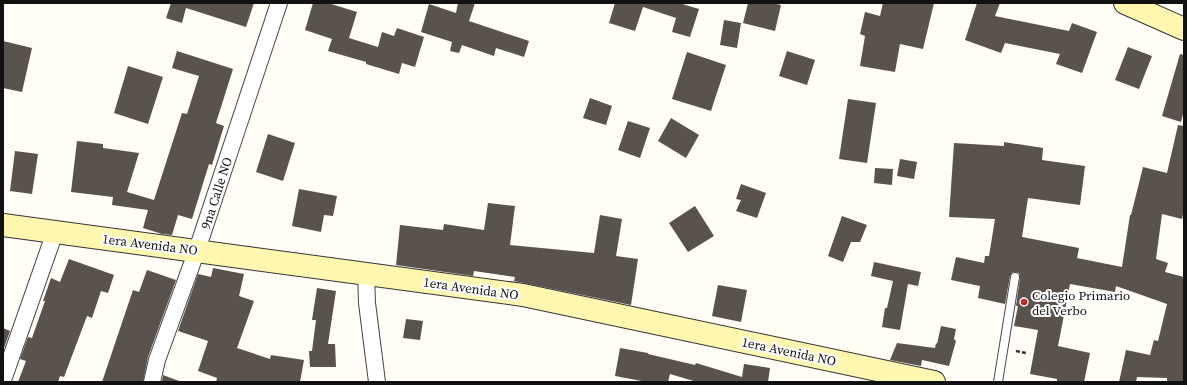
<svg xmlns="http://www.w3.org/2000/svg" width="1187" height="385" viewBox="0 0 1187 385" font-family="'Source Serif 4',serif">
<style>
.building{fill:#5a524d}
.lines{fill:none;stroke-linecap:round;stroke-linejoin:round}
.lane-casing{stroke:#444;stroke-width:10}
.street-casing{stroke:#444;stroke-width:18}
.secondary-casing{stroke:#333;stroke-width:24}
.path{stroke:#333;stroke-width:2.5;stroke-dasharray:4 2;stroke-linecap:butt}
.lane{stroke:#fff;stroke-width:8}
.street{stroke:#fff;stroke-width:16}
.secondary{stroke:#fff6b0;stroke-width:22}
.poi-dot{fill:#c4262e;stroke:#fff;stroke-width:1.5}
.labels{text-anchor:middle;stroke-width:4;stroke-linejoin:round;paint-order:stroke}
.street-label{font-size:13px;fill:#111;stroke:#fff}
.poi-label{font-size:13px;fill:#111;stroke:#fff;text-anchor:start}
</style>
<rect width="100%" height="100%" fill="#fffdf5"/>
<path class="building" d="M171 3H254L246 27 186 8 182 23 166 18Z
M313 3H328L357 12 349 38 378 47 382 32 394 36 397 28 424 37 415 67 402 63 399 74 366 64V62L328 51 332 39 305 30Z
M458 3H475L469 21 529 41 524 57 496 48 494 56 462 45 459 53 450 51 452 42 421 32 429 4 456 13Z
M615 3H679L699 9 690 37 672 32 676 18 643 7 635 31 609 23Z
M748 3H772L781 5 775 31 743 23Z
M883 3H934L923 49 900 44 895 72 860 66 865 36 860 34 865 12 880 16Z
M977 3H1000L995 16 1069 31 1072 23 1097 32 1082 73 1056 64 1060 54 1005 43 1001 53 965 40Z
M724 20 741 23 737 48 720 45Z
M3 41 32 48 22 92 3 88Z
M1128 47 1152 56 1139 89 1115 80Z
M177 51 233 69 216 123 224 126 212 165 209 164 192 219 178 215 172 235 162 234 143 228 148 210 112 205 113 197 71 192 77 141 103 144V148L139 153 127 192 154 200 182 113 187 114 199 76 172 68Z
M787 51 815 60 807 85 779 76Z
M687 52 726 65 711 111 672 99Z
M1180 54 1184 55V110L1181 122 1162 116Z
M128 66 163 77 148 124 114 113Z
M590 98 612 106 606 125 583 118Z
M848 99 876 103 867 163 839 159Z
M671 118 699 135 686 158 658 141Z
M628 121 650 128 640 158 618 150Z
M1178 125 1184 126V210L1182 219 1162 214 1156 259 1168 263 1165 272 1184 277V382H1167V378L1137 377 1136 382H1119L1126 350 1150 355 1154 340 1158 341 1167 304 1116 286 1115 292 1070 284 1058 346 1090 353 1084 382H1057V379L1030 374 1038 330 1014 326 1018 306H1016L1020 278 1019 273 1013 272 1010 276 1005 304 978 298 980 286 951 280 956 257 984 263 985 256H989L995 219 949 217 954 143 1004 146V142L1043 148 1042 160 1085 166 1080 205 1028 198 1022 237 1079 248 1077 258 1122 267 1130 215H1131L1143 167 1167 173Z
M268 134 295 143 283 181 256 172Z
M15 151 38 154 32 194 10 191Z
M900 159 917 162 914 179 897 176Z
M875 168 893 169 892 185 874 183Z
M741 184 766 193 757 218 736 211 741 200 736 199Z
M299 189 337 196 333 216 324 215 321 232 292 226Z
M488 203 515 206 510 245 594 253 600 215 622 219 616 256 638 259 631 305 514 281 515 277 474 271 473 276 396 265 400 225 443 230 444 224 484 230Z
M695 206 714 236 688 252 669 223Z
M842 216 867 225 860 242H851L843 262 828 256Z
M69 259 114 275 108 293 101 291 92 318 87 316 64 377 60 376 58 382H18L26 361 20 359 28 337 32 338 45 301H43L51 278 60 282Z
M874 262 921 272 918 286 908 284 900 330 882 327 885 308H887L893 281 871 276Z
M213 268 244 274 239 296 254 301 237 348 270 359 271 355 304 360 300 382H216L217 378 198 371 208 341 178 331 198 274 211 277Z
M147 270 176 280 148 357 143 382H102L133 290 139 292Z
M718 285 747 290 741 322 712 316Z
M317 288 336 291 328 344H335L336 367H310L309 351H312L316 320H312Z
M406 319 423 321 420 340 403 338Z
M941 326 956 329 954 339 956 341 949 366 922 360 921 366 890 360 897 343 935 348 936 343 937 344Z
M3 328 10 331 3 351Z
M620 348 648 353V354L695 365 696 363 742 377 744 364 770 368 768 382H697L670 374 668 382H647L615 376Z
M163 375 179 381 178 382H162Z"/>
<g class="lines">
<g class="lane-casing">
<path id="lane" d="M998 382 1015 277"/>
</g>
<g class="street-casing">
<path id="street" d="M366 274 367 303 377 382
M3 380 55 232
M152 382 157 360 197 250 279 3"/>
</g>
<g class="secondary-casing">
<path id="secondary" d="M1125 3 1184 29
M3 225 523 295 934 382"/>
</g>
<path class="path" d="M1016 351 1026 353"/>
<use href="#lane" class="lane"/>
<use href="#street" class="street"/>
<use href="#secondary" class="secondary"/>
</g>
<circle class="poi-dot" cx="1024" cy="302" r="4"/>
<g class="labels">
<g class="street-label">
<text transform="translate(216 193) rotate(-72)" y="5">9na Calle NO</text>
<text transform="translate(150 244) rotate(7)" y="5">1era Avenida NO</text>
<text transform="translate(471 288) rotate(8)" y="5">1era Avenida NO</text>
<text transform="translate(789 351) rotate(12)" y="5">1era Avenida NO</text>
</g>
<g class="poi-label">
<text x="1032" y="300">Colegio Primario<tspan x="1032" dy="15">del Verbo</tspan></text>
</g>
</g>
<rect width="1187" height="385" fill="none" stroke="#111111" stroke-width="8"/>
</svg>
